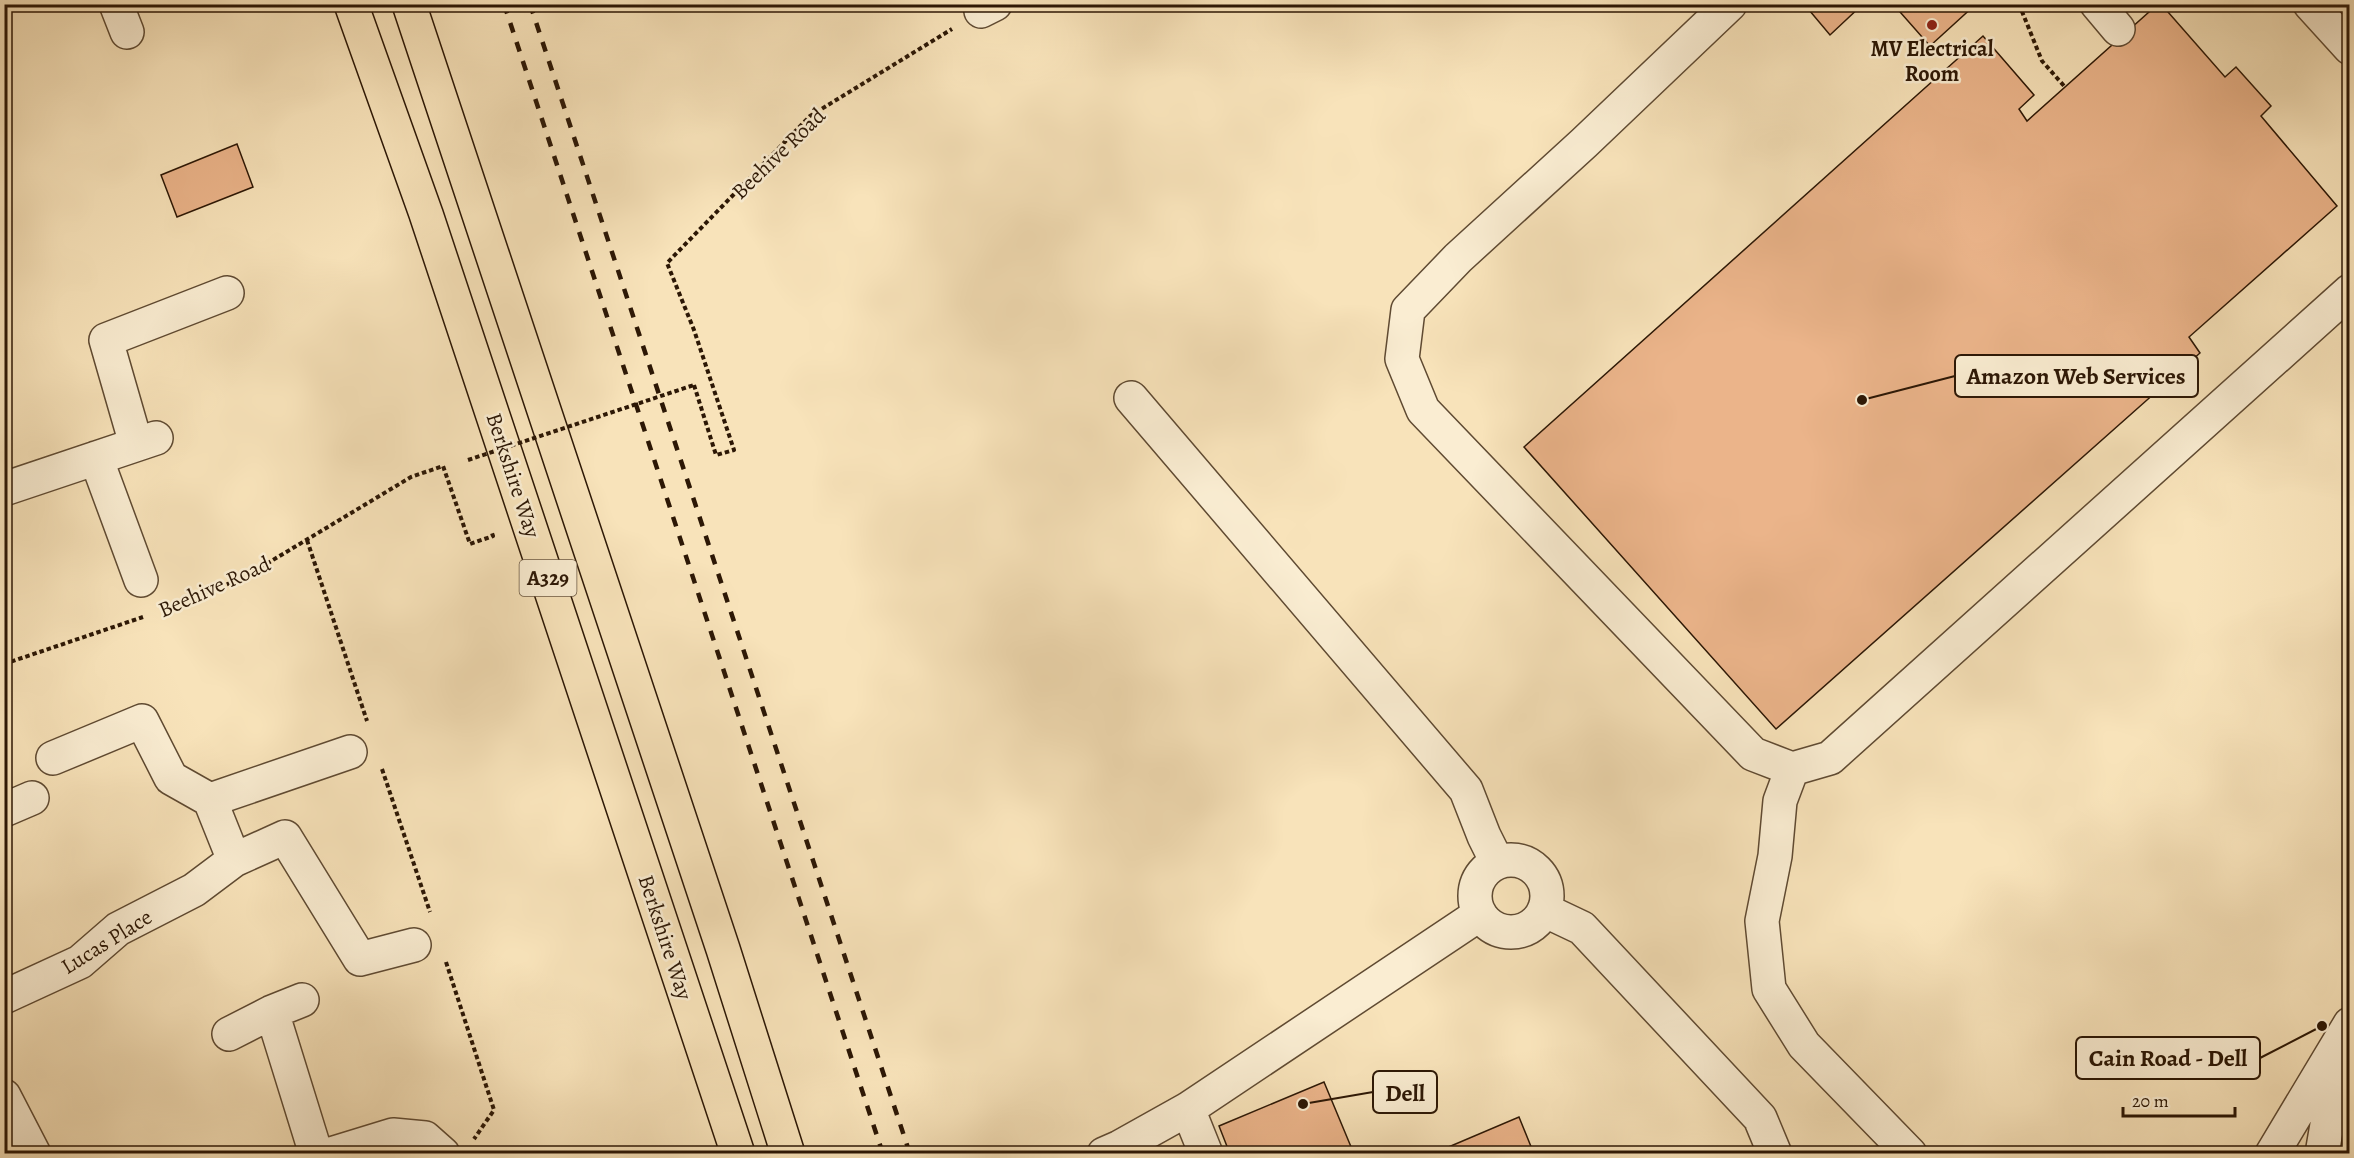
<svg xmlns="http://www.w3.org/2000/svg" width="2354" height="1158" viewBox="0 0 2354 1158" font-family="Alegreya,serif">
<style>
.building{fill:#ebb48a;stroke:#2c1705;stroke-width:1.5}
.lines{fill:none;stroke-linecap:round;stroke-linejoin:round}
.minor-casing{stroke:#5f4a32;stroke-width:36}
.highway-casing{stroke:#2c1705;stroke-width:36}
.path{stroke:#2c1705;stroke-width:4;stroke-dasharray:4.5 3;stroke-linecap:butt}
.minor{stroke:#faedd2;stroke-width:33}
.highway{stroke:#f8e3ba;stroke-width:33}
.rail{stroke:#2c1705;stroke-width:4.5;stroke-dasharray:10 10;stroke-linecap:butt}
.path-bridge{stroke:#2c1705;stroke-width:4;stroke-dasharray:4.5 3;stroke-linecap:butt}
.poi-dot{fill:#8f2418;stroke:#faedd2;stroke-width:2}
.labels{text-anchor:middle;stroke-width:5;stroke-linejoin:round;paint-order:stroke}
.shield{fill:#faedd2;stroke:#6a5742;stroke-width:1.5}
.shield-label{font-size:21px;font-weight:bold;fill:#2c1705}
.poi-label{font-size:22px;font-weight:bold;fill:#2c1705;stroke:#faedd2}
.street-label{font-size:22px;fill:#2c1705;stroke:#faedd2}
.leader{fill:none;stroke:#2c1705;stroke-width:2}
.callout-dot{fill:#2c1705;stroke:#faedd2;stroke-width:2}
.callout{fill:#faedd2;stroke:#2c1705;stroke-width:2}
.callout-label{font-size:24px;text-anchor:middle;font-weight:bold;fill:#2c1705}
</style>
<rect width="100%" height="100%" fill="#f8e3ba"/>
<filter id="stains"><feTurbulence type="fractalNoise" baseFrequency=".00333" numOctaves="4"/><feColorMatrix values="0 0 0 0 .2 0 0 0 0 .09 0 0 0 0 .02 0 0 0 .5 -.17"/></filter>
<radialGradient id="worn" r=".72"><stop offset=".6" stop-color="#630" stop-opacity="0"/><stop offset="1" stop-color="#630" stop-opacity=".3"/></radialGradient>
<path class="building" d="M1804 4H1863L1830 35Z
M1893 4H1976L1930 46Z
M2158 4H2161L2225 77 2236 67 2271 106 2261 116 2337 206 2189 337 2200 353 1776 729 1524 447 1983 36 2034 95 2019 109 2027 121Z
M237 144 253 187 177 217 161 175Z
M1324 1082 1354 1154H1230L1219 1126Z
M1519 1117 1534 1154H1432Z"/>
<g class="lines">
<g class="minor-casing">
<path id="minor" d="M116 4 127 32
M1730 4 1584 143 1458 258 1408 310 1402 359 1423 410 1753 754 1792 769 1830 758 2350 291
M2097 4 2118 29
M2310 4 2350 48
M981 11 995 4
M1131 398 1466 790 1484 836 1497 862
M136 444 106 340 227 293
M96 458 141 580
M4 489 156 438
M53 758 142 721 171 778 210 800
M1792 769 1780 801 1775 856 1762 921 1769 989 1804 1045 1910 1154
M210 800 350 752
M210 800 234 860
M4 810 32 798
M1475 896a36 36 0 1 1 72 0a36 36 0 1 1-72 0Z
M1544 910 1582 928 1760 1118 1775 1154
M4 997 80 962 118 929 194 890 234 860 285 837 360 959 414 945
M272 1012 316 1154
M229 1034 272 1012 302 1000
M4 1096 34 1154
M1188 1109 1206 1154
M331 1154 393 1135 425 1138 443 1154
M1104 1154 1120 1147 1188 1109 1480 914
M2272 1154 2350 1024
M2322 1154 2339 1054"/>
</g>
<g class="highway-casing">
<path id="highway" d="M351 4 426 214 738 1154
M409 4 723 949 788 1154"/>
</g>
<path class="path" d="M2019 4 2042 61 2065 87
M694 385 716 455 734 450 694 330 667 263 810 116 952 29
M307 540 367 721
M164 609 243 578 411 477 443 466 470 544 493 536 492 533
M4 664 143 617
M382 769 430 912
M446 962 494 1110 474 1139"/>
<use href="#minor" class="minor"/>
<use href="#highway" class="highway"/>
<path class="rail" d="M504 4 883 1154
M530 4 910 1154"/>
<path class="path-bridge" d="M468 460 694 385"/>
</g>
<circle class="poi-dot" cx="1932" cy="25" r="6"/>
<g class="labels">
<rect class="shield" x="519.5" y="560" width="57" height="36" rx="4.5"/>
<g class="shield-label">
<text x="548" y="585">A329</text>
</g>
<g class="poi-label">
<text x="1932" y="56">MV Electrical<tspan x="1932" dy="25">Room</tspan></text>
</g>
<g class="street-label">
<text transform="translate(778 153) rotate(-44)" y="8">Beehive Road</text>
<text transform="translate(514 475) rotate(72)" y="8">Berkshire Way</text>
<text transform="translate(214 586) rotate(-24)" y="8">Beehive Road</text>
<text transform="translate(666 937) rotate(72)" y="8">Berkshire Way</text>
<text transform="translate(106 941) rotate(-32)" y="8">Lucas Place</text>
</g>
</g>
<path class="leader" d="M1862 400L1955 376M2322 1026L2260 1058M1303 1104L1373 1092"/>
<g class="callout-dot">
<circle cx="1862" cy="400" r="6"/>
<circle cx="2322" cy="1026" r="6"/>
<circle cx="1303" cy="1104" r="6"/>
</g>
<g class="callout">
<rect x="1955" y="355" width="243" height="42" rx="6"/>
<rect x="2076" y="1037" width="184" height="42" rx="6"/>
<rect x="1373" y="1071" width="64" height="42" rx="6"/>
</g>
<g class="callout-label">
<text x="2076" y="384">Amazon Web Services</text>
<text x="2168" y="1066">Cain Road - Dell</text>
<text x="1405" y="1101">Dell</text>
</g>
<rect width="2354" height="1158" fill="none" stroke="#f8e3ba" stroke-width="24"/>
<rect x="6" y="6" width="2342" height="1146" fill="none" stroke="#2c1705" stroke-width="3"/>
<rect x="12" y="12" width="2330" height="1134" fill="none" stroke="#2c1705" stroke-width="1.5"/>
<path d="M2123 1107v9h112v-9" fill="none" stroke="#2c1705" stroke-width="3"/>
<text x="2132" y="1107" font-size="18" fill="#2c1705" stroke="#faedd2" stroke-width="4.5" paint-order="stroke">20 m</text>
<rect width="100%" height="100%" filter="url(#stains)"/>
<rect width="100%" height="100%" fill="url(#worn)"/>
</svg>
